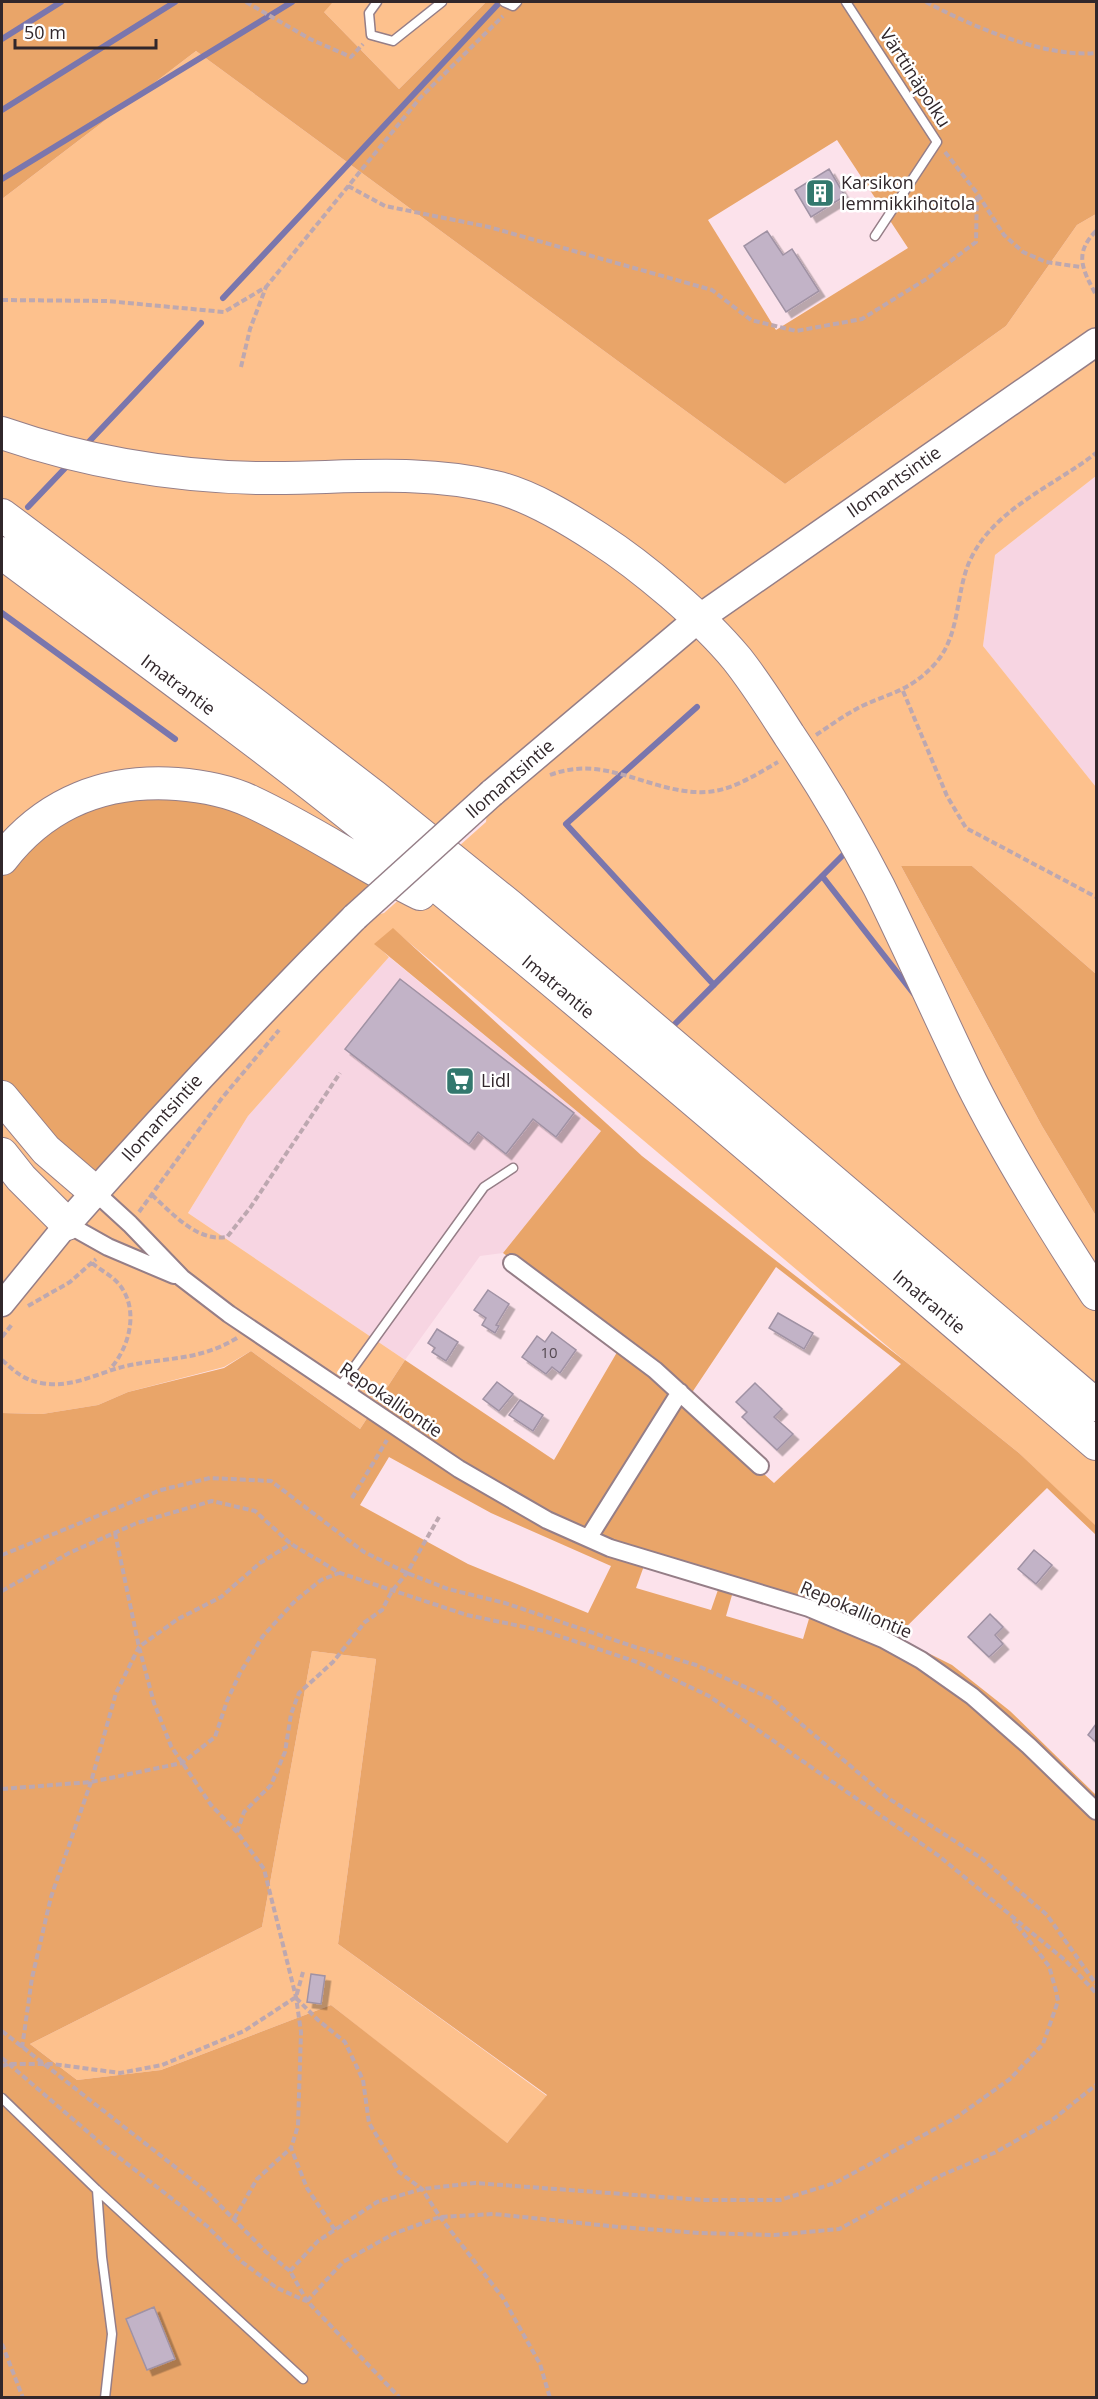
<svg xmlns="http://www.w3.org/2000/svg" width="1098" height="2399" viewBox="0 0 1098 2399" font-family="'Open Sans',sans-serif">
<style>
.built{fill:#f7d5e2}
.green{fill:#fdc18d}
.forest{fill:#e9a569;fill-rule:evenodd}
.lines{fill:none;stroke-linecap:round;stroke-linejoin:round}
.stream{stroke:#7a76ad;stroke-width:6}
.building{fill:#c2b3c7;stroke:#a092a4;stroke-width:1.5;filter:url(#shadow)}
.service-casing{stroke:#957e87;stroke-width:11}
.minor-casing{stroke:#957e87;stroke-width:20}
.secondary-casing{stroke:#957e87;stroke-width:27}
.primary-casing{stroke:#957e87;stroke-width:30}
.motorway-casing{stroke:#957e87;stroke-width:34}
.path{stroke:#bda8b0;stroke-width:4;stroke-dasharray:6 3;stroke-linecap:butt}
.service{stroke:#fff;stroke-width:8}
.minor{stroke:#fff;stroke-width:16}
.secondary{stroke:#fff;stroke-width:24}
.primary{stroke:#fff;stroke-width:27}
.motorway{stroke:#fff;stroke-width:32}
.primary-bridge-casing{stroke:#957e87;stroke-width:30;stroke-linecap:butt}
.primary-bridge{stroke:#fff;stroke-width:27}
.labels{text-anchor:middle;stroke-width:5;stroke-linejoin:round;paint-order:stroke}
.number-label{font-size:15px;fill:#554a52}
.street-label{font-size:18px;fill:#31272b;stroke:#fff}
.poi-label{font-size:18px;fill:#31272b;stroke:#fff;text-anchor:start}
</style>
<defs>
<filter id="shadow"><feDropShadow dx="5.5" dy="5.5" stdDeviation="0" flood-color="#0004"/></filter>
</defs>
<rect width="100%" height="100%" fill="#fce2eb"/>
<path class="built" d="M1096 476V787L983 646 995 555Z
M389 957 601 1131 503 1253 480 1256 405 1360 188 1213 248 1116Z"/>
<path class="green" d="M333 2H486L399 89 323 11Z
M196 51 785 484 1006 326 1077 225 1096 214V476L995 555 983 646 1096 787V974L972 866H901L1042 1126 1096 1216V1527L1019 1453 906 1362 393 929 375 944 389 957 248 1116 188 1213 405 1360 360 1429 251 1351 224 1367 128 1392 98 1405 42 1414 2 1413V1315L229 1057 377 915 384 913 486 822 488 803 708 621 575 508 265 467 117 453 2 420V199Z
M2 440 449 487 560 522 685 616 387 870 2 852Z
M2 1104 86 1191 2 1295Z
M312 1651 376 1659 338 1944 547 2096 506 2144 331 2005 161 2070 77 2080 30 2044 262 1927Z"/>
<path class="forest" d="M2 2H333L324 12 399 89 486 2H1096V214L1077 225 1006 326 785 484 196 51 2 199ZM837 140 908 248 776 330 708 220Z
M116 792 221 796 380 879 92 1183 2 1082V869L12 854Z
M901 866H972L1096 974V1216L1042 1126Z
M393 928 642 1156 906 1362 1019 1453 1096 1526V1535L1047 1488 896 1637 952 1665 1010 1711 1096 1795V2397L2 2398V1413L42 1414 98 1405 128 1392 224 1368 251 1351 360 1429 405 1360 554 1460 623 1342 503 1253 601 1131 374 944ZM776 1267 901 1364 774 1483 685 1403ZM389 1457 491 1513 611 1566 588 1613 468 1564 360 1505ZM645 1563 720 1584 711 1610 636 1588ZM734 1588 811 1612 803 1639 726 1616ZM312 1651 376 1659 338 1944 547 2095 507 2143 331 2005 161 2070 77 2080 30 2044 262 1927Z"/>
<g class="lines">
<path class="stream" d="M2 39 61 2
M2 110 175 2
M2 179 292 2
M223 298 500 2
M84 447 201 323
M28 507 69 464
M2 613 175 739
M697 707 566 824 714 985
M822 876 914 994
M669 1030 848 850"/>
</g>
<path class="building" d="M829 169 845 196 811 217 795 190Z
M767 231 783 255 792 249 819 291 786 312 744 246Z
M400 979 574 1113 556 1137 533 1119 506 1154 478 1132 469 1144 345 1049Z
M488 1290 509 1304 496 1325 499 1326 495 1333 482 1325 486 1318 474 1310Z
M778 1313 813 1333 804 1349 769 1328Z
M437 1329 458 1342 446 1361 432 1352 435 1348 428 1343Z
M552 1332 576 1350 560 1373 552 1367 546 1374 522 1357 537 1336 545 1342Z
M497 1382 513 1394 499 1411 483 1399Z
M755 1383 782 1409 774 1417 793 1434 777 1450 742 1417 747 1412 736 1402Z
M520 1400 543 1415 533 1431 509 1415Z
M1034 1550 1052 1565 1036 1584 1018 1569Z
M990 1614 1003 1627 995 1635 1003 1644 989 1657 968 1637Z
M1096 1724V1742L1088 1735Z
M311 1974 325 1976 321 2004 307 2002Z
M154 2307 175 2359 147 2370 126 2319Z"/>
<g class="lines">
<g class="service-casing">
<path id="service" d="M377 2 369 13 371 35 393 41 442 2
M504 2 513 6 517 2
M846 2 937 142 875 236
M339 1388 484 1187 513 1168
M2 2098 97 2190 303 2379
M97 2190 102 2257 112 2334 105 2398"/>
</g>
<g class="minor-casing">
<path id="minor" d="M95 1192 130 1224 182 1278 229 1314 459 1469 547 1520 610 1548 809 1608 883 1639 921 1660 972 1696 1029 1746 1096 1811
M67 1224 108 1247 174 1275
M512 1263 655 1370 760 1466
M589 1537 680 1392"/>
</g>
<g class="secondary-casing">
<path id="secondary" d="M2 1304 67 1224"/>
</g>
<g class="primary-casing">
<path id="primary" d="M492 793 698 619 1096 342
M67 1224C160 1119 255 1017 355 917"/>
</g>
<g class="motorway-casing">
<path id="motorway" d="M2 433C83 461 171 476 258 478 337 479 418 468 495 487 530 495 569 519 598 538 643 567 703 618 737 659 756 683 773 710 789 735 822 784 852 835 879 887 911 952 940 1018 971 1082 1008 1156 1051 1225 1096 1294
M2 515 257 706 375 797 510 906 1096 1405
M2 553C121 642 242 729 358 822 609 1024 852 1236 1096 1444
M2 859C46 802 107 779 177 784 203 786 229 791 252 802 310 829 363 866 420 894
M2 1097 46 1150 95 1192
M2 1154 21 1178 67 1224"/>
</g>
<path class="path" d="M246 2 310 39 351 57 363 44
M926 2C971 26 1045 58 1096 53
M945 152 977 193 1004 235 1023 252 1046 262 1081 267
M348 186 385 206 489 227 712 290 751 320 796 331 862 319 928 278 976 242 977 193
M1096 231C1073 254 1083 270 1096 295
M2 300 107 301 224 312 266 287 420 98 503 16
M241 367 250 329 266 287
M903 691 947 796 966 828 1096 897
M816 735C831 725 846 714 862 706 890 693 909 691 933 666 960 638 955 599 968 565 990 510 1053 487 1096 453
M550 775C607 753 651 795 707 792 733 790 755 775 778 762
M152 1195C173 1214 197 1242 227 1237L250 1208 340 1073
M139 1212 222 1098 279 1030
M92 1263C100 1270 111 1275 118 1283 140 1308 130 1347 110 1369
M28 1306 70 1282 96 1259
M2 1337 13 1323
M2 1360C14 1371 24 1380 41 1383 71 1389 97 1373 126 1366 167 1357 199 1361 237 1338
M352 1498 387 1440
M115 1533 139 1647 154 1703 171 1746 211 1805 237 1832 264 1869 296 1997 301 2032 298 2126 291 2148 307 2188 335 2230
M2 1555 161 1490 210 1478 271 1481 364 1552 407 1573 448 1589 505 1603 635 1647 696 1665 772 1699 888 1798 981 1858 1047 1915 1096 1984
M2 1591 69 1553 137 1523 212 1501 255 1511 291 1544 340 1573 467 1615 544 1631 637 1662 709 1696 939 1856 1066 1961 1096 1993
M2 1789 91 1782 182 1763 215 1737 227 1701 240 1673 263 1636 295 1601 321 1580 339 1573
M237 1832 244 1812 271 1785 285 1752 291 1714 299 1693 333 1662 365 1622 382 1610 392 1591 407 1573 439 1517
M296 1998 318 2020 345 2042 363 2080 369 2123 399 2172 422 2189 440 2217 503 2298 540 2364 550 2398
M2 2031 207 2192 266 2252 290 2271 307 2301 400 2398
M22 2048 32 1978 51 1897 91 1782 116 1693 139 1647 178 1619 221 1597 260 1563 291 1544
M2 2058 103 2145 207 2226 242 2262 277 2288 306 2301
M2 2066 9 2064H53L120 2073 162 2065 244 2031 296 1997 303 1972
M234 2219 257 2179 291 2148
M290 2271 318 2241 377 2202 422 2189 475 2183 703 2200H780L835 2183 957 2117 1010 2079 1043 2044 1058 2001 1056 1991 1049 1966 1013 1920
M307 2301 343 2262 395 2233 440 2217 494 2214 619 2227 699 2233 775 2235 839 2229 942 2175 994 2153 1051 2121 1096 2085
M2 2344 23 2398"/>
<use href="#service" class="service"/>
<use href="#minor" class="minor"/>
<use href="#secondary" class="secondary"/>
<use href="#primary" class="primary"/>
<use href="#motorway" class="motorway"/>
<g class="primary-bridge-casing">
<path id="primary-bridge" d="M355 917 492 793"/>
</g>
<use href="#primary-bridge" class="primary-bridge"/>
</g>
<defs>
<g id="building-square" transform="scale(1.5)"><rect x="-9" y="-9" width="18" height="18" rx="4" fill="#33786e" stroke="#fff"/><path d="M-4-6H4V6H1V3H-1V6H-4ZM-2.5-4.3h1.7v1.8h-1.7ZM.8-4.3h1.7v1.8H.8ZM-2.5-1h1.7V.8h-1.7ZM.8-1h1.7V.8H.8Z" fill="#fff"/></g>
<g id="supermarket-square" transform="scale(1.5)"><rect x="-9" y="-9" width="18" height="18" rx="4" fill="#33786e" stroke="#fff"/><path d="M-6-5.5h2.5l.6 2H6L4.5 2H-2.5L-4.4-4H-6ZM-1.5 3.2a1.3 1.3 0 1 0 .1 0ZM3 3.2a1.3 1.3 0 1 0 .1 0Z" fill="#fff"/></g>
</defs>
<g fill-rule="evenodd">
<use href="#building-square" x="820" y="193"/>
<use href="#supermarket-square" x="460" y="1081"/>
</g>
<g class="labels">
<g class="number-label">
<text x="549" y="1358">10</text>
</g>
<g class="street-label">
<text transform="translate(915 78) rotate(57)" y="6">Värttinäpolku</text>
<text transform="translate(894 482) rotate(-35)" y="6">Ilomantsintie</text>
<text transform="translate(178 685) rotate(37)" y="6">Imatrantie</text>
<text transform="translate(510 779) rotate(-41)" y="6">Ilomantsintie</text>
<text transform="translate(558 987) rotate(40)" y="6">Imatrantie</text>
<text transform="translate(162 1118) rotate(-48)" y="6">Ilomantsintie</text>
<text transform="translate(929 1302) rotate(40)" y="6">Imatrantie</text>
<text transform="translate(391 1400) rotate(34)" y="6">Repokalliontie</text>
<text transform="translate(856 1610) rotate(23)" y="6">Repokalliontie</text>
</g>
<g class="poi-label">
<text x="841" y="189">Karsikon<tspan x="841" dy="21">lemmikkihoitola</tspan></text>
<text x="481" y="1087">Lidl</text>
</g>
</g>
<rect width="1098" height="2399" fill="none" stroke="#31272b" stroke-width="6"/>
<path d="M15 39v9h141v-9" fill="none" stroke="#31272b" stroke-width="3"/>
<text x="24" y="39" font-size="18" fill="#31272b" stroke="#ffffff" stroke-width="4.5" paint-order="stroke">50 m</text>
</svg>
